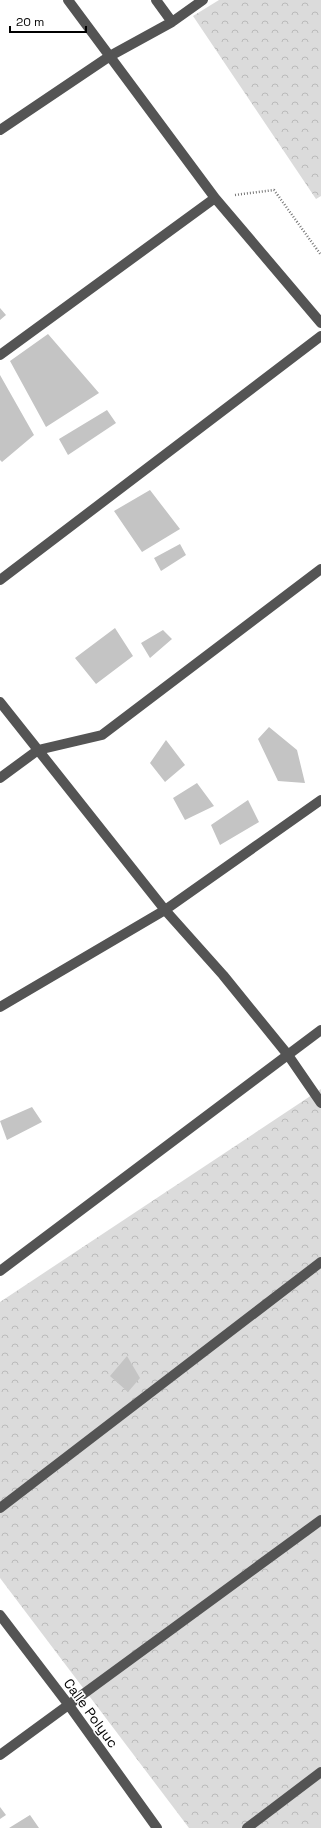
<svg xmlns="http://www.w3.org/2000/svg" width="321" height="1828" viewBox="0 0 321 1828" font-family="'Space Grotesk',sans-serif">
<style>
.forest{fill:url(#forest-crowns)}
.building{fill:#c4c4c4}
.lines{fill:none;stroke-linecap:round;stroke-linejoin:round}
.path{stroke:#767676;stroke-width:2.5;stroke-dasharray:1 2;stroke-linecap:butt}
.minor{stroke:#545454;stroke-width:10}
.labels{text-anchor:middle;stroke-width:3;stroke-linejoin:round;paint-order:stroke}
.street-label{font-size:14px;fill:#000;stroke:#fff}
</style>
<defs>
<pattern id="forest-crowns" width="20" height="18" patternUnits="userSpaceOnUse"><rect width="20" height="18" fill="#dbdbdb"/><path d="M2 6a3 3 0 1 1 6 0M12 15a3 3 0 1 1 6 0" fill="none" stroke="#bababa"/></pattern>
</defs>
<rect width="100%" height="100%" fill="#fff"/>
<path class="forest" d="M219 0H321V196L316 199 193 16Z
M321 1089V1828H189L0 1578V1302Z"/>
<path class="building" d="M0 308 6 315 0 320Z
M48 334 99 393 46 427 10 361Z
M0 375 34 435 2 462 0 460Z
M107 410 116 423 68 455 59 439Z
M150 490 180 529 142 552 114 511Z
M180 544 186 555 161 571 154 558Z
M115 628 133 656 96 684 75 658Z
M163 630 172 639 150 658 141 643Z
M269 727 297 750 305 783 278 781 258 739Z
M166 740 185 765 165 782 150 763Z
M197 783 214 806 185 820 173 798Z
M248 800 259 822 220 845 211 825Z
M32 1107 42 1122 7 1140 0 1121Z
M127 1356 140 1378 128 1392 110 1376Z
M0 1807 6 1815 0 1819Z
M30 1815 39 1828H9Z"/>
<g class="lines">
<path class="path" d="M235 195 274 190 321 255"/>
<path class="minor" d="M68 0 215 198 321 323
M156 0 172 22
M0 130 110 56 172 22 203 0
M0 355 215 198
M0 580 321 336
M0 702 165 910 223 975 288 1055 321 1103
M0 778 38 750 102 735 321 569
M0 1007 165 910 321 800
M0 1271 321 1030
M0 1508 321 1262
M0 1615 68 1704 157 1828
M0 1755 321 1520
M247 1828 321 1772"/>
</g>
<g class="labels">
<g class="street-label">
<text transform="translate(91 1713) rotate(54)" y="5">Calle Polyuc</text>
</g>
</g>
<path d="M10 26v6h76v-6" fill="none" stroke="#000000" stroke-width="2"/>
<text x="16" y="26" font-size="12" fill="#000000" stroke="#ffffff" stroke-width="3" paint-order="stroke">20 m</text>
</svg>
